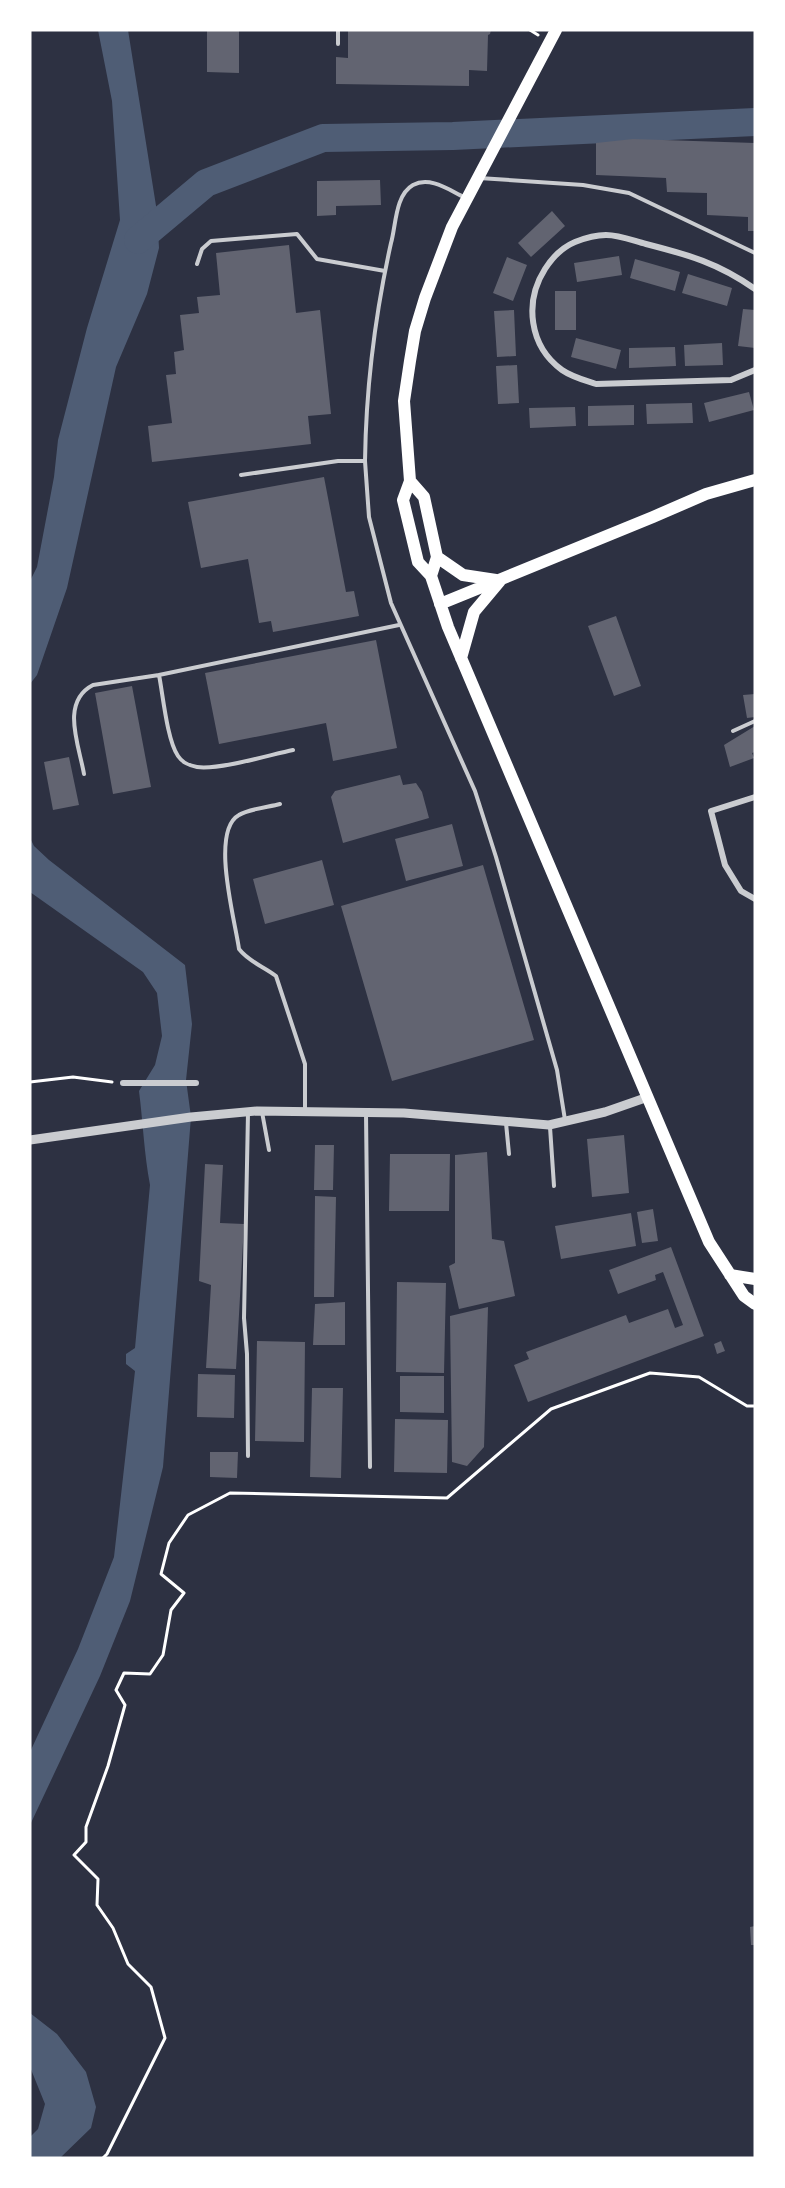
<svg xmlns="http://www.w3.org/2000/svg" width="785" height="2188" viewBox="0 0 785 2188" font-family="Commissioner,sans-serif">
<style>
.water{fill:#4f5d75}
.lines{fill:none;stroke-linecap:round;stroke-linejoin:round}
.river{stroke:#4f5d75;stroke-width:28}
.building{fill:#626471}
.path{stroke:#fff;stroke-width:3}
.service{stroke:#caccd0;stroke-width:4}
.minor{stroke:#caccd0;stroke-width:6}
.tertiary{stroke:#caccd0;stroke-width:9}
.primary{stroke:#fff;stroke-width:12}
</style>
<rect width="100%" height="100%" fill="#2d3142"/>
<path class="water" d="M98 30H128L157 212 159 248 147 294 116 367 67 588 37 675 30 684V581L37 567 54 477 58 440 87 328 120 220 112 101Z
M30 838 34 846 49 860 185 965 192 1024 186 1080 191 1117 163 1467 130 1601 100 1676 30 1825V1752L78 1649 114 1557 135 1371 126 1364V1354L135 1348 150 1185C144 1154 143 1122 139 1091L155 1065 162 1036 157 993 143 972 30 892Z
M30 2013 57 2034 86 2072 96 2107 91 2128 60 2158H30V2137L38 2129 45 2104 30 2067Z"/>
<g class="lines">
<path class="river" d="M138 240 206 183 323 138 453 136 755 122"/>
</g>
<path class="building" d="M207 30H239V73L207 72Z
M348 30H491L490 34 488 35 487 71 469 70V86L336 84V57L348 58Z
M633 139 755 143V231H748V217L707 215V193L667 192 666 178 596 175V143Z
M380 180 381 205 336 206V215L317 216V181Z
M552 211 565 226 531 257 518 243Z
M289 245 296 313 320 310 331 414 308 416 311 444 152 462 148 426 172 423 166 375 176 374 174 352 184 350 180 315 199 313 197 297 220 295 216 253Z
M619 256 622 275 577 282 574 263Z
M507 257 527 265 513 301 493 293Z
M635 259 680 272 675 291 630 278Z
M688 274 732 288 727 306 682 293Z
M555 291H576V330H555Z
M743 309 755 310V348L738 346Z
M514 310 516 356 497 357 494 311Z
M576 338 621 350 616 369 571 357Z
M722 343 723 365 685 366 684 345Z
M675 347 676 366 629 368V348Z
M517 365 519 403 498 404 496 366Z
M749 392 754 410 709 422 704 403Z
M692 403 693 423 647 424 646 404Z
M634 405V425L588 426V406Z
M575 407 576 426 530 428 529 408Z
M324 477 346 592 354 591 359 616 273 632 271 621 259 623 248 559 201 568 188 502Z
M616 616 641 686 614 696 588 626Z
M376 640 397 748 333 761 326 723 219 744 205 673Z
M132 686 151 787 113 794 95 693Z
M755 694V717L747 718 743 695Z
M755 726V752L752 753 754 758 730 767 724 745Z
M69 757 79 805 53 810 44 762Z
M400 775 403 785 416 783 422 792 429 818 343 843 331 797 335 791Z
M452 824 463 866 406 881 395 839Z
M322 860 334 905 265 924 253 879Z
M483 865 534 1040 392 1081 341 906Z
M624 1135 629 1193 592 1197 587 1139Z
M315 1145H334L333 1190H314Z
M487 1152 492 1239 504 1241 515 1296 459 1309 449 1266 455 1263V1155Z
M390 1154H450L449 1211H389Z
M205 1164 223 1165 220 1223 244 1224 236 1369 206 1368 211 1285 199 1281Z
M315 1196 336 1197 334 1297H314Z
M653 1209 658 1241 642 1243 637 1212Z
M631 1213 636 1246 561 1259 555 1226Z
M671 1247 704 1336 528 1402 514 1365 529 1359 526 1352 626 1315 629 1323 668 1309 675 1328 683 1325 663 1272 655 1275 656 1280 618 1294 609 1270Z
M397 1282 446 1283 444 1373 396 1372Z
M345 1302V1345H313L315 1304Z
M488 1307 484 1447 467 1466 452 1462 450 1316Z
M257 1341 305 1342 304 1442 255 1441Z
M721 1341 725 1351 717 1354 714 1344Z
M198 1374 235 1375 234 1418 197 1417Z
M400 1376H444V1413L400 1412Z
M312 1388H343L341 1478 310 1477Z
M395 1419 448 1420 447 1473 394 1472Z
M210 1452H238L237 1478 210 1477Z
M755 1926V1945H751L750 1927Z"/>
<g class="lines">
<path class="path" d="M530 30 538 35
M30 1082 73 1077 112 1082
M103 2158 107 2154 165 2038 151 1987 128 1964 113 1928 97 1905 98 1879 74 1855 86 1842V1827L108 1766 125 1705 116 1690 124 1673 150 1674 163 1655 171 1610 184 1593 161 1574 169 1543 188 1515 230 1493 447 1498 551 1409 650 1373 699 1377 747 1406H755"/>
<path class="service" d="M338 44V30
M479 178 583 185 629 193 755 253
M197 264 202 249 211 241 297 234 317 259 385 271
M365 461C366 387 375 315 391 243 396 226 395 195 413 185 430 176 449 190 464 197
M241 475 338 461H365L369 517 391 603 475 791 496 857 557 1070 565 1120
M733 731 755 721
M293 750C269 755 220 770 197 767 190 766 182 762 178 756 167 740 163 695 159 675L399 625
M84 774C79 745 60 702 93 685L159 675
M280 804C269 807 248 809 239 815 210 831 235 920 239 949 249 962 263 966 276 976L305 1064V1110
M262 1112 269 1150
M248 1113 244 1318 247 1354 248 1456
M366 1113 370 1467
M506 1123 509 1154
M550 1127 554 1186"/>
<path class="minor" d="M755 289C718 263 689 255 646 244 634 241 620 235 606 235 596 235 585 238 575 242 563 247 552 258 545 269 524 302 529 346 562 370 572 377 584 380 596 384L731 380 755 370
M755 797 711 811 725 865 741 891 755 899
M123 1083H196"/>
<path class="tertiary" d="M30 1140 191 1117 257 1111 404 1113 549 1125 605 1112 648 1097"/>
<path class="primary" d="M556 30 452 227 425 298 415 331 410 361 404 401 410 481 403 500 418 562 431 576 448 627 709 1242 744 1296 755 1304
M410 481 424 497 437 557 431 576
M437 557 463 575 496 580
M440 604 653 517 706 494 755 480
M461 658 474 612 500 581
M730 1275 755 1279"/>
</g>
<rect width="785" height="2188" fill="none" stroke="#ffffff" stroke-width="63"/>
</svg>
